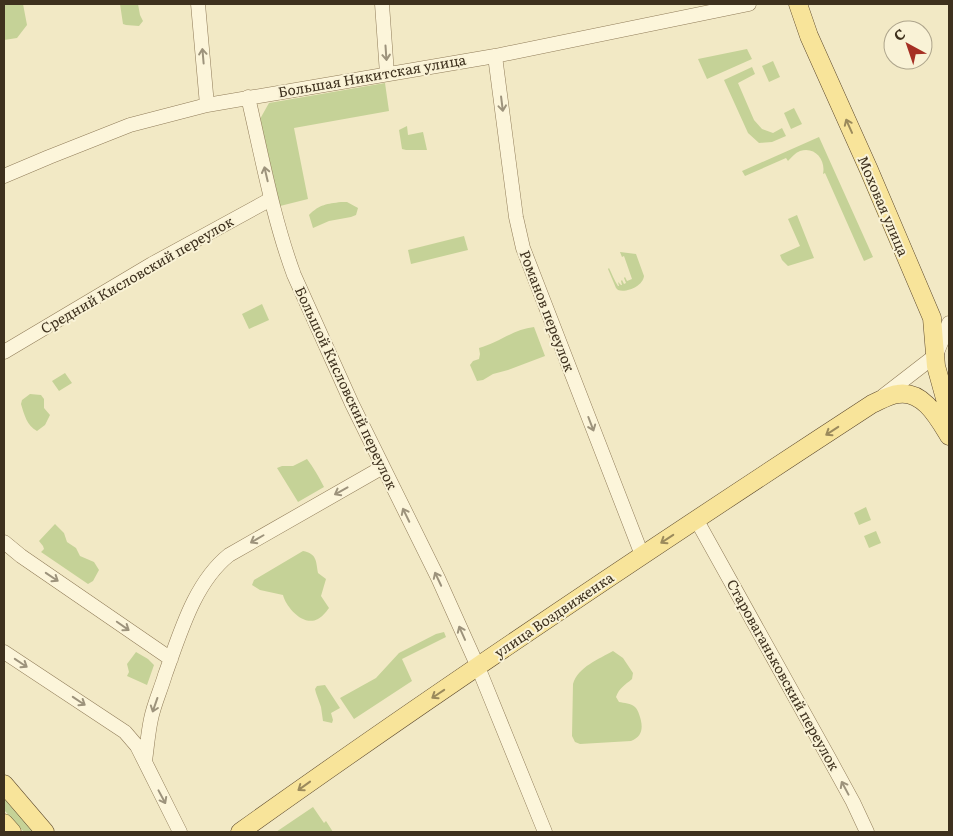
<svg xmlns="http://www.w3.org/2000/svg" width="953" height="836" viewBox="0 0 953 836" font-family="Literata,serif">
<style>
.green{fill:#c5d297}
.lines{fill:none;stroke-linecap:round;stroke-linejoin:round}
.minor-casing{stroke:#907c59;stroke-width:15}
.major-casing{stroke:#5d492d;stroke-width:19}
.minor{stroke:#fcf5da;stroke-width:14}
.major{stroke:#f8e49a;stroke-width:18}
.oneway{stroke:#9d937c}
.oneway2{stroke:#9b8a5c}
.labels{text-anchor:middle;stroke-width:4;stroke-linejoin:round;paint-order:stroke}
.street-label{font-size:14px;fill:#3e311e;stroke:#f9f2d6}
</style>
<rect width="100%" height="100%" fill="#f2e9c5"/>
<path class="green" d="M4 4H23L27 25 17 38 4 40Z
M120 4H138L140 15 143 21 139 26 126 25 123 24Z
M747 49 752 59 707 79 698 59Z
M773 61 780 77 769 82 762 66Z
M752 67 755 74 738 83 754 120 762 129 773 133 782 128 786 136 772 142 759 143 748 133 724 80Z
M385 83 389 111 294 128 308 199 280 206 260 119 269 103Z
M794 108 802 124 791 129 784 113Z
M407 126 408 135 423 132 427 150H406L402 149 399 130Z
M819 137 873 257 864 261 825 173 823 174C826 160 815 146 800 151 795 153 792 157 788 161L786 158 745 176 742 171Z
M341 202H347L358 208 356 215 351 217 329 221 313 228 309 215C320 204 327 204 341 202Z
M797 215 814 258 788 266 782 260 780 255 800 246 788 219Z
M464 236 468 250 411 264 408 250Z
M620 252 636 254 644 276C643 286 627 293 618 290L616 288 608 269 609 268C612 274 614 280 618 286H619L618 282 621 285H622L621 281 622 280 624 284 626 283 624 278 625 277 627 281 632 279 624 256 622 257Z
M262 304 269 320 249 329 242 314Z
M534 327 545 356 508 370 493 374 483 380 477 381 470 365 473 361 479 359 480 354 479 348C498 343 514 329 534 327Z
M65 373 72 383 59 391 52 381Z
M30 394 41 395 44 399V408L50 415 45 425 37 431C27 426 24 414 21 404L22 400Z
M307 459C313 467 319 477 324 487L298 502 277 468 282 466H293Z
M866 507 871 520 859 525 854 513Z
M55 524 64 533 67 542 76 548 80 556 94 562 99 570 93 581 88 584 41 552 44 549 43 546 39 541Z
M876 531 881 543 869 548 864 536Z
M303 551C317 554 316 561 318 573L326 579 321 596 329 608C326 612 322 617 318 619 303 627 286 607 283 595L260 590 252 585 254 580Z
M444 632 446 637 402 659 412 681 354 719 340 698 376 678 399 653 436 634Z
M613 651 623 658 633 673 632 679C625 685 619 688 616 697L619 702C624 703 631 703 635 707 637 709 638 711 639 714 643 725 644 736 631 741L580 744 575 742 572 736 573 684C578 667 599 659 613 651Z
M136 652 148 659 154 665 147 685 127 676 129 672 127 664Z
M325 685 340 708 331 713 333 720 332 723 323 721 321 707 316 693 315 689 317 686Z
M4 794 37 832H24L4 810Z
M313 807 324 823 326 821 333 832H276Z"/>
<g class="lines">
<g class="minor-casing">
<path id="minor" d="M198 4 207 105
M382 4 387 74
M495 56 516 217 523 248 642 555
M248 97C262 157 273 218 294 275L352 404 438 578 478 667 545 832
M4 176 49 157 130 125 207 105 495 56 749 4
M4 352 152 264 271 199
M883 396 936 355 949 323
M696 519 830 760 853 802 867 832
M4 542 21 556 171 659
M4 652 125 732 137 746 180 832
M145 761C147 747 148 733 151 719 154 704 161 689 165 675 180 634 194 583 229 555L383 467"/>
</g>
<g class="major-casing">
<path id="major" d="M798 4 809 36 869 170 932 318 936 366 949 413
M4 784 45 832
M4 823 12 832
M240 832C447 684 659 543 872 404 881 400 889 395 898 394 923 390 938 418 949 436"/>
</g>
<use href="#minor" class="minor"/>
<use href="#major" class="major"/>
</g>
<defs><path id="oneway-shaft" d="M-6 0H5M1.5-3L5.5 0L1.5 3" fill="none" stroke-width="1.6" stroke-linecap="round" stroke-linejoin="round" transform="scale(1.25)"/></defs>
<g class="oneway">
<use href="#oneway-shaft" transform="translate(386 53) rotate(86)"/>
<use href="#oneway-shaft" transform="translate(203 56) rotate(-95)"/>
<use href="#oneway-shaft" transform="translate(502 104) rotate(83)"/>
<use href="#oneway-shaft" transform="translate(266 174) rotate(-103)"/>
<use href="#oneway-shaft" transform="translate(591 424) rotate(69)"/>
<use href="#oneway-shaft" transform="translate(341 491) rotate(151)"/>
<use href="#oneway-shaft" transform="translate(406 515) rotate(-116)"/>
<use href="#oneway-shaft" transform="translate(257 539) rotate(150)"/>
<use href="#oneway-shaft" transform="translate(52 577) rotate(34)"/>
<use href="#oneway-shaft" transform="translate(438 579) rotate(-115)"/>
<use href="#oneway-shaft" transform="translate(123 626) rotate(35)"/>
<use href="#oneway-shaft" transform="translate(462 633) rotate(-114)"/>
<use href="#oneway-shaft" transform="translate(21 663) rotate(34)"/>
<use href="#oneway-shaft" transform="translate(79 701) rotate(34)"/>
<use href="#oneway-shaft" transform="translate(155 705) rotate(109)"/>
<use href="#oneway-shaft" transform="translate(845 788) rotate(-118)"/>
<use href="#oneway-shaft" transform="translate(162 797) rotate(62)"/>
</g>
<g class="oneway2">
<use href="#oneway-shaft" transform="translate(849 126) rotate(-114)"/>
<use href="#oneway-shaft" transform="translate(832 431) rotate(147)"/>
<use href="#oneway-shaft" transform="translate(667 539) rotate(147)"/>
<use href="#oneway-shaft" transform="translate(438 694) rotate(146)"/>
<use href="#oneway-shaft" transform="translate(304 786) rotate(144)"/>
</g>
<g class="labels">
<g class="street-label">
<text transform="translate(372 76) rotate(-10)" y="5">Большая Никитская улица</text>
<text transform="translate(883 206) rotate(67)" y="5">Моховая улица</text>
<text transform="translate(137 275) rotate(-30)" y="5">Средний Кисловский переулок</text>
<text transform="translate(547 311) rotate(69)" y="5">Романов переулок</text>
<text transform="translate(346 388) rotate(65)" y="5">Большой Кисловский переулок</text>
<text transform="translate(554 615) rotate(-34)" y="5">улица Воздвиженка</text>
<text transform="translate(783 675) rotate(61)" y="5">Староваганьковский переулок</text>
</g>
</g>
<rect width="953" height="836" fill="none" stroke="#3e311e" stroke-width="10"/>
<g transform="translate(908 45) rotate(320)"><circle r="24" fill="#f9f2d6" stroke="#aea58c"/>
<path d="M0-4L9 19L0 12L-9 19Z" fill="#a52f23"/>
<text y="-8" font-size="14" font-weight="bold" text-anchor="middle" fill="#3e311e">С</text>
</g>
</svg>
